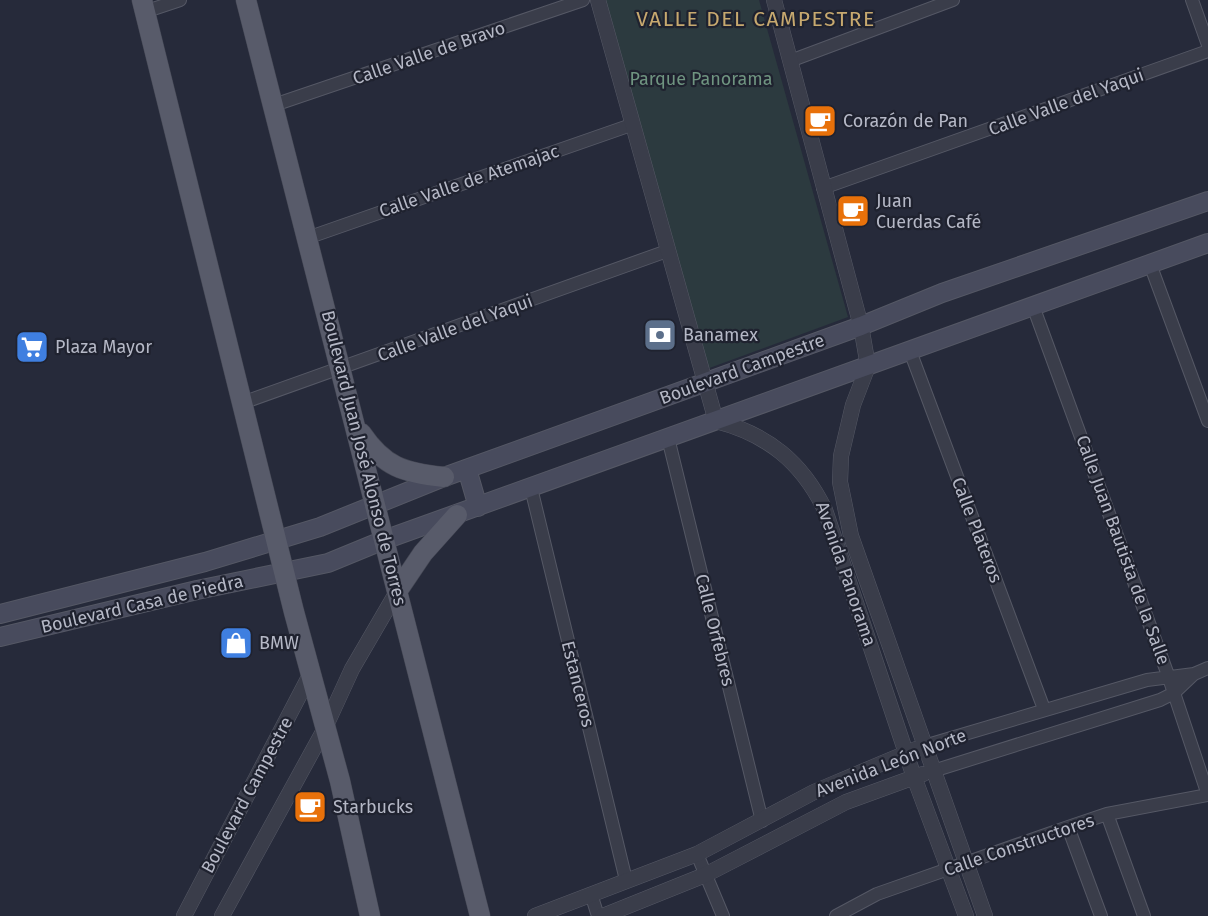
<svg xmlns="http://www.w3.org/2000/svg" width="1208" height="916" viewBox="0 0 1208 916" font-family="'Fira Sans',sans-serif">
<style>
.green{fill:#2c3a3f}
.lines{fill:none;stroke-linecap:round;stroke-linejoin:round}
.minor-casing{stroke:#555865;stroke-width:14}
.tertiary-casing{stroke:#555865;stroke-width:16}
.secondary-casing{stroke:#555865;stroke-width:20}
.primary-casing{stroke:#434653;stroke-width:21}
.minor{stroke:#3a3d4a;stroke-width:12}
.tertiary{stroke:#3a3d4a;stroke-width:15}
.secondary{stroke:#484b5d;stroke-width:18}
.primary{stroke:#585b6a;stroke-width:20}
.labels{text-anchor:middle;stroke-width:4.5;stroke-linejoin:round;paint-order:stroke}
.street-label{font-size:18px;fill:#b5b8c6;stroke:#1f222f}
.park-label{font-size:18px;fill:#6f9480;stroke:#1f222f}
.poi-label{font-size:18px;fill:#b5b8c6;stroke:#1f222f;text-anchor:start}
.quarter-label{font-size:21px;letter-spacing:1.5px;fill:#c7a96f;stroke:#1f222f}
</style>
<rect width="100%" height="100%" fill="#262a3a"/>
<path class="green" d="M599 0H759L848 317 704 370Z"/>
<g class="lines">
<g class="minor-casing">
<path id="minor" d="M1192 0 1208 45
M144 12 180 0
M790 61 953 0
M274 105 583 0
M823 188 1208 51
M307 238 631 125
M1150 264 1208 421
M1033 306 1168 675 1208 795
M910 351 1044 709
M242 403 667 251
M668 438 762 821
M531 488 626 880
M924 746 1147 680 1194 674 1208 668
M933 771 1160 700 1174 693 1194 674
M1107 814 1144 916
M1068 827 1101 916
M697 854 723 916
M591 894 598 916
M836 916 877 894 1068 827 1107 814 1208 795"/>
</g>
<g class="tertiary-casing">
<path id="tertiary" d="M598 0 716 421C767 434 802 462 825 510L914 777 966 916
M774 0 861 326 868 366 853 405 841 456 840 482 851 536 985 916
M184 916 310 675
M222 916 324 730 352 669 398 590
M535 916 697 854 814 792 916 749
M603 916 705 875 846 802 923 774"/>
</g>
<g class="secondary-casing">
<path id="secondary" d="M467 469 478 507
M0 614 205 562 320 527 444 477 861 326 942 293 1208 201
M0 637 197 590 328 563 384 540 1208 243"/>
</g>
<g class="primary-casing">
<path id="primary" d="M142 0 294 612 340 781 370 916
M246 0 480 916
M361 433C384 467 404 473 444 477
M398 590 423 553 457 515"/>
</g>
<use href="#minor" class="minor"/>
<use href="#tertiary" class="tertiary"/>
<use href="#secondary" class="secondary"/>
<use href="#primary" class="primary"/>
</g>
<defs>
<g id="cafe-square" transform="scale(1.725)"><rect x="-9" y="-9" width="18" height="18" rx="4" fill="#e8710a" stroke="#1f222f"/><path d="M-5.5-4.5H6V0H3Q3 3.5 0 3.5H-2.5Q-5.5 3.5-5.5 0ZM3-3.2v2h1.7v-2ZM-6 4.5H4V6H-6Z" fill="#fff"/></g>
<g id="bank-square" transform="scale(1.725)"><rect x="-9" y="-9" width="18" height="18" rx="4" fill="#5c6f8a" stroke="#1f222f"/><path d="M-6-4H6V4H-6ZM0-2.3a2.3 2.3 0 1 0 0 4.6a2.3 2.3 0 1 0 0-4.6Z" fill="#fff"/></g>
<g id="supermarket-square" transform="scale(1.725)"><rect x="-9" y="-9" width="18" height="18" rx="4" fill="#3f7fe0" stroke="#1f222f"/><path d="M-6-5.5h2.5l.6 2H6L4.5 2H-2.5L-4.4-4H-6ZM-1.5 3.2a1.3 1.3 0 1 0 .1 0ZM3 3.2a1.3 1.3 0 1 0 .1 0Z" fill="#fff"/></g>
<g id="shop-square" transform="scale(1.725)"><rect x="-9" y="-9" width="18" height="18" rx="4" fill="#3f7fe0" stroke="#1f222f"/><path d="M-5-2.5h2.3a2.7 3.5 0 0 1 5.4 0H5L5.5 6h-11ZM-1.5-2.5h3a1.5 2.3 0 0 0-3 0Z" fill="#fff"/></g>
</defs>
<g fill-rule="evenodd">
<use href="#cafe-square" x="820" y="121"/>
<use href="#cafe-square" x="853" y="211"/>
<use href="#bank-square" x="660" y="335"/>
<use href="#supermarket-square" x="32" y="347"/>
<use href="#shop-square" x="236" y="643"/>
<use href="#cafe-square" x="310" y="807"/>
</g>
<g class="labels">
<g class="street-label">
<text transform="translate(429 53) rotate(-19)" y="6">Calle Valle de Bravo</text>
<text transform="translate(1066 102) rotate(-20)" y="6">Calle Valle del Yaqui</text>
<text transform="translate(469 181) rotate(-19)" y="6">Calle Valle de Atemajac</text>
<text transform="translate(455 328) rotate(-20)" y="6">Calle Valle del Yaqui</text>
<text transform="translate(742 369) rotate(-20)" y="6">Boulevard Campestre</text>
<text transform="translate(364 458) rotate(76)" y="6">Boulevard Juan José Alonso de Torres</text>
<text transform="translate(977 530) rotate(69)" y="6">Calle Plateros</text>
<text transform="translate(1123 550) rotate(70)" y="6">Calle Juan Bautista de la Salle</text>
<text transform="translate(846 574) rotate(71)" y="6">Avenida Panorama</text>
<text transform="translate(142 604) rotate(-13)" y="6">Boulevard Casa de Piedra</text>
<text transform="translate(715 630) rotate(76)" y="6">Calle Orfebres</text>
<text transform="translate(578 684) rotate(76)" y="6">Estanceros</text>
<text transform="translate(891 763) rotate(-21)" y="6">Avenida León Norte</text>
<text transform="translate(247 795) rotate(-62)" y="6">Boulevard Campestre</text>
<text transform="translate(1019 845) rotate(-19)" y="6">Calle Constructores</text>
</g>
<g class="park-label">
<text x="701" y="85">Parque Panorama</text>
</g>
<g class="poi-label">
<text x="843" y="127">Corazón de Pan</text>
<text x="876" y="207">Juan<tspan x="876" dy="21">Cuerdas Café</tspan></text>
<text x="683" y="341">Banamex</text>
<text x="55" y="353">Plaza Mayor</text>
<text x="259" y="649">BMW</text>
<text x="333" y="813">Starbucks</text>
</g>
<g class="quarter-label">
<text x="756" y="26">VALLE DEL CAMPESTRE</text>
</g>
</g>
</svg>
